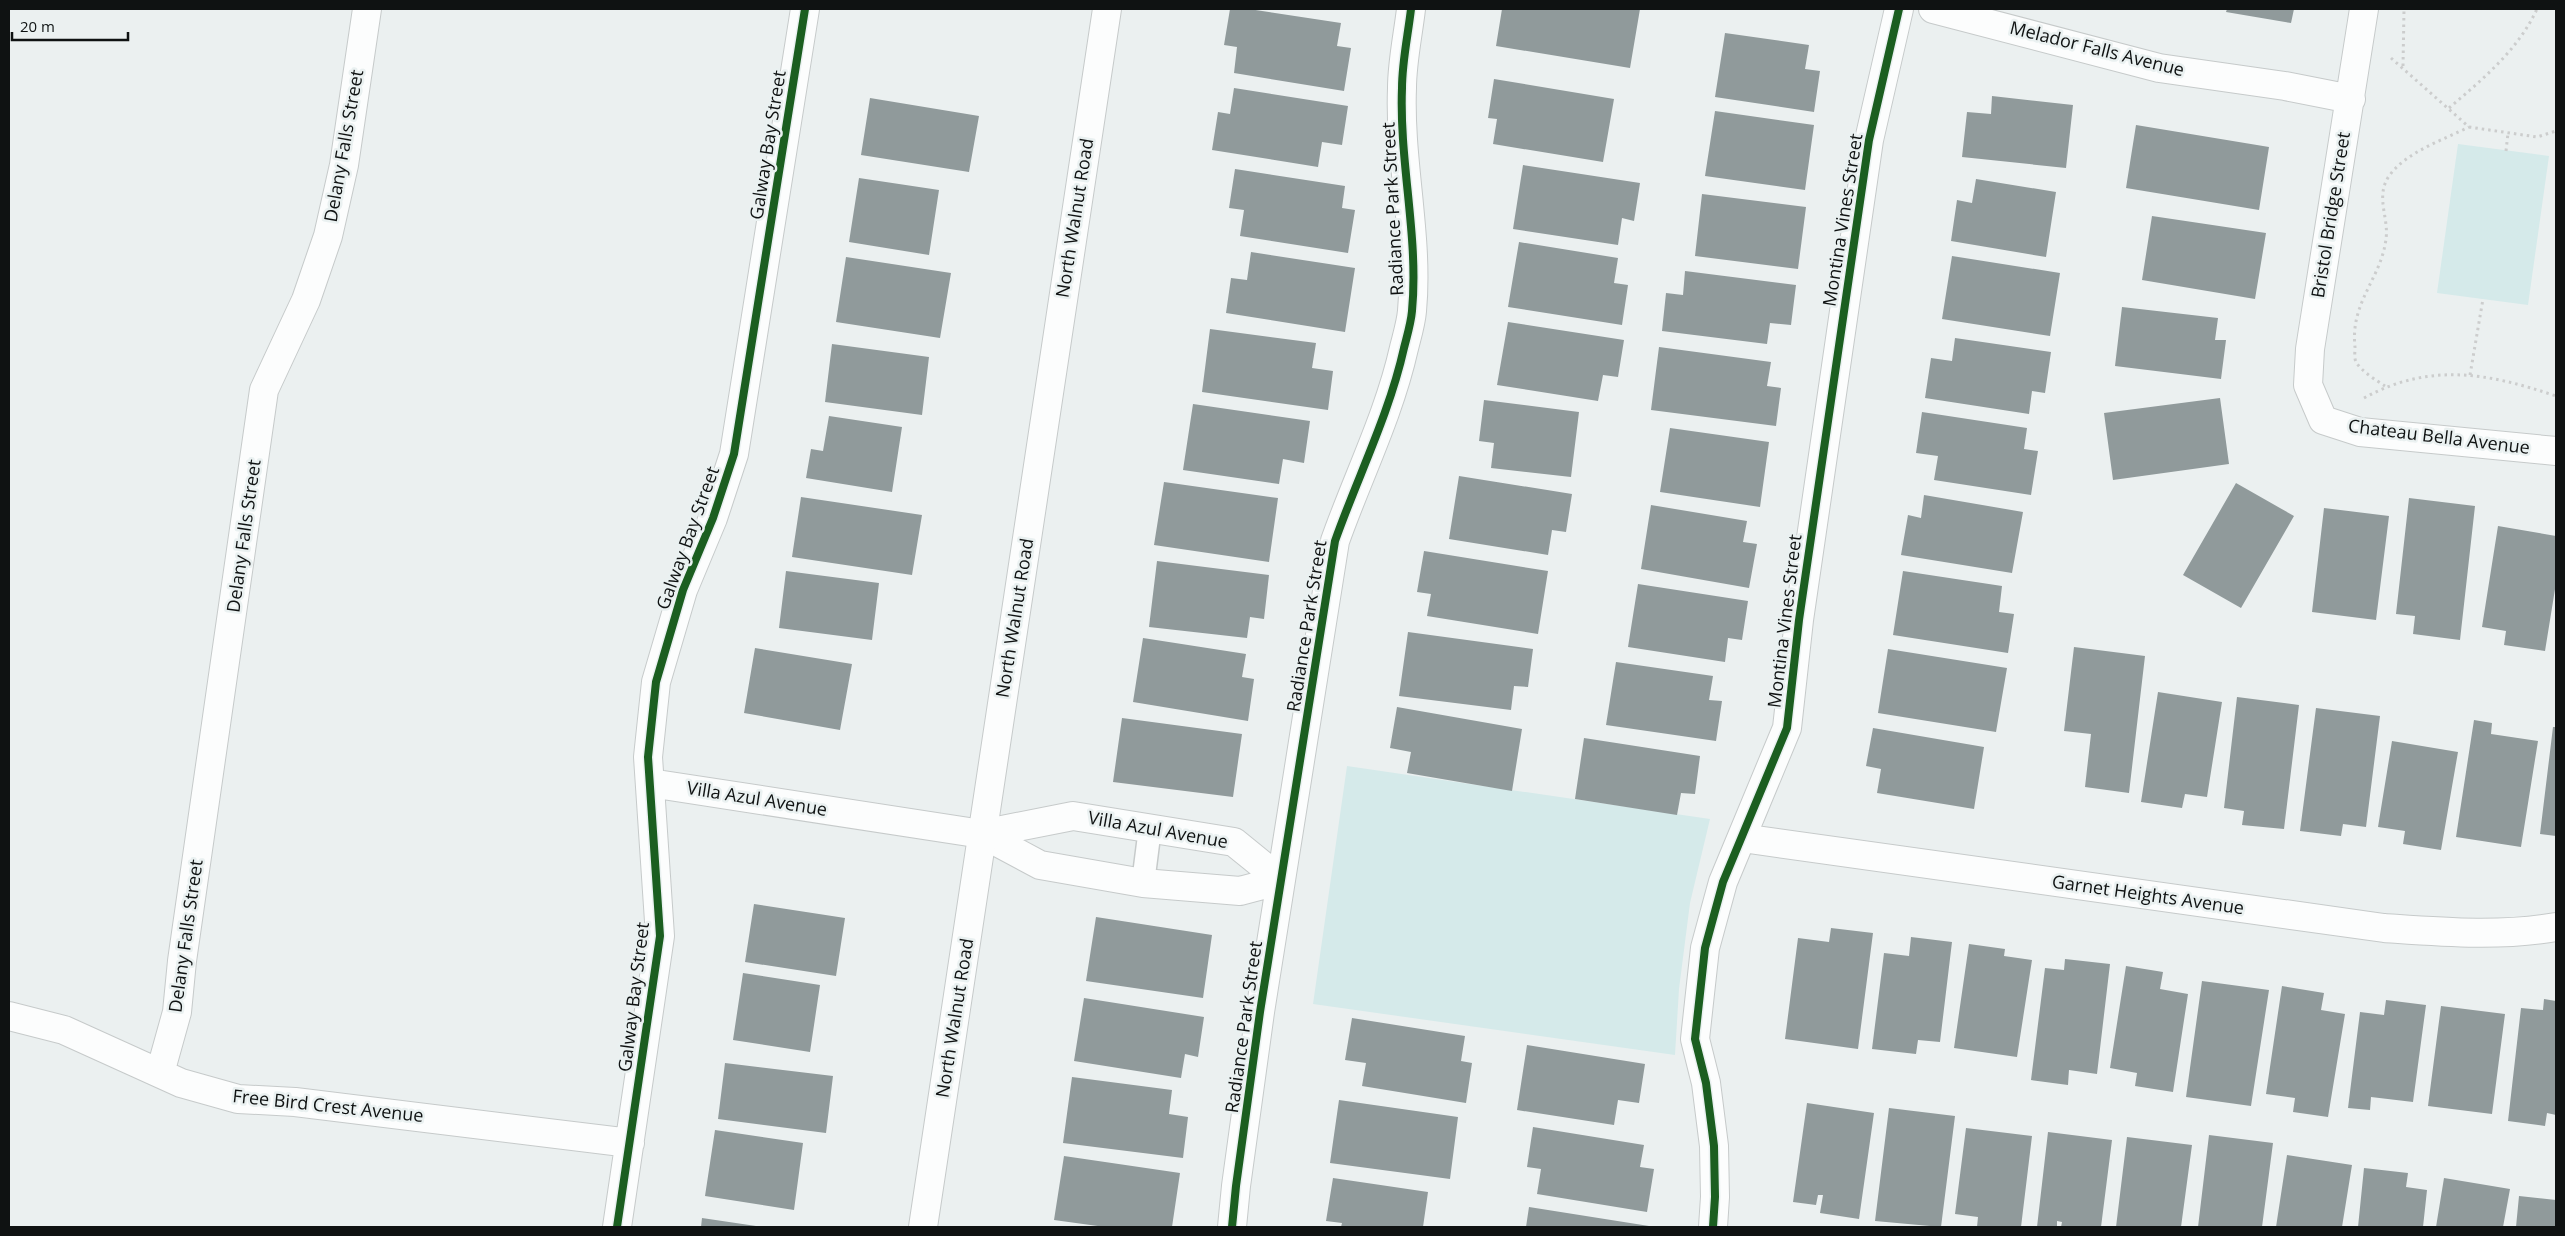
<svg xmlns="http://www.w3.org/2000/svg" width="2565" height="1236" viewBox="0 0 2565 1236" font-family="'Open Sans',sans-serif">
<style>
.green{fill:#d5eaea}
.building{fill:#909a9b}
.lines{fill:none;stroke-linecap:round;stroke-linejoin:round}
.lane-casing{stroke:#c6caca;stroke-width:25}
.street-casing{stroke:#c6caca;stroke-width:30}
.secondary-casing{stroke:#c6caca;stroke-width:30}
.path{stroke:#cccdcd;stroke-width:3;stroke-dasharray:2.5 4;stroke-linecap:butt}
.lane{stroke:#fcfdfd;stroke-width:22}
.street{stroke:#fcfdfd;stroke-width:28}
.secondary{stroke:#fcfdfd;stroke-width:28}
.cycleway-casing{stroke:#eaf1f1;stroke-width:11}
.cycleway{stroke:#1b5e20;stroke-width:8}
.labels{text-anchor:middle;stroke-width:5;stroke-linejoin:round;paint-order:stroke}
.street-label{font-size:18px;fill:#0f1212;stroke:#eaf1f1}
</style>
<rect width="100%" height="100%" fill="#ebf0f0"/>
<path class="green" d="M2458 144 2549 156 2528 305 2437 293Z
M1347 766 1710 819 1690 903 1679 989 1675 1055 1313 1004Z"/>
<path class="building" d="M1230 9H1249L1341 23 1337 46 1351 48 1344 91 1234 73 1237 47 1224 45Z
M1502 9H1640L1630 68 1496 46Z
M2227 9H2294L2291 23 2226 12Z
M1725 33 1809 45 1805 69 1820 71 1814 112 1715 97Z
M1494 79 1614 99 1603 162 1493 144 1497 119 1488 118Z
M1234 88 1348 106 1342 145 1322 142 1318 167 1212 150 1218 112 1230 114Z
M1992 96 2073 105 2066 168 1962 157 1967 112 1991 114Z
M870 98 979 116 969 172 861 155Z
M1715 111 1814 125 1805 190 1705 176Z
M2136 125 2269 147 2259 210 2126 188Z
M1523 165 1640 183 1634 221 1622 218 1618 245 1513 229Z
M1235 169 1345 186 1342 208 1355 210 1348 253 1240 236 1244 210 1229 208Z
M859 178 939 190 929 255 849 242Z
M1976 179 2056 192 2046 257 1951 241 1957 200 1972 203Z
M1702 194 1806 207 1798 269 1695 256Z
M2152 216 2266 233 2255 299 2142 280Z
M1519 242 1618 258 1614 283 1628 285 1622 325 1508 307Z
M1251 252 1355 268 1345 332 1226 313 1231 278 1247 280Z
M1952 256 2060 273 2050 336 1942 319Z
M846 257 951 273 940 338 836 322Z
M1685 271 1796 285 1791 325 1770 323 1767 344 1662 331 1666 293 1683 295Z
M2122 307 2218 318 2215 340H2226L2221 379 2115 366Z
M1508 322 1624 340 1618 377 1603 375 1598 401 1497 385Z
M1210 329 1316 343 1312 368 1333 371 1328 410 1202 392Z
M1955 338 2051 352 2045 393 2032 391 2029 414 1925 398 1931 358 1952 361Z
M832 344 929 357 922 415 825 402Z
M1659 347 1771 362 1767 386 1781 388 1776 426 1651 410Z
M2220 398 2229 464 2113 480 2104 413Z
M1484 400 1579 412 1571 477 1491 468 1494 443 1479 441Z
M1193 404 1310 421 1304 463 1283 459 1279 484 1183 470Z
M1922 412 2027 428 2024 449 2038 451 2031 495 1934 480 1938 456 1916 453Z
M829 416 902 427 892 492 806 478 811 449 823 451Z
M1670 428 1769 442 1760 507 1660 492Z
M1459 476 1572 494 1566 532 1552 530 1548 555 1449 539Z
M1164 482 1278 498 1269 562 1154 545Z
M2236 483 2294 516 2241 608 2183 575Z
M1924 495 2023 512 2012 573 1901 555 1908 515 1921 518Z
M801 497 922 515 912 575 792 557Z
M2409 498 2475 506 2460 640 2413 634 2415 616 2396 614Z
M1651 505 1747 521 1743 542 1757 544 1749 588 1641 569Z
M2324 508 2389 516 2376 620 2312 612Z
M2498 526 2556 536V583L2545 651 2504 645 2506 631 2482 627Z
M1424 551 1548 571 1538 634 1427 616 1431 594 1417 592Z
M1157 561 1269 575 1264 619 1250 617 1247 638 1149 627Z
M786 571 879 583 872 640 779 628Z
M1903 571 2002 586 1999 612 2014 614 2008 653 1893 635Z
M1638 584 1748 601 1742 640 1728 638 1725 662 1628 647Z
M1408 632 1533 649 1528 687 1514 686 1511 710 1399 696Z
M1143 638 1246 654 1242 677 1254 679 1248 721 1133 702Z
M2074 647 2145 656 2129 793 2085 787 2091 734 2064 731Z
M755 648 852 664 840 730 744 713Z
M1888 649 2007 668 1996 732 1878 713Z
M1616 662 1713 676 1709 700 1722 701 1716 741 1606 725Z
M2158 692 2222 702 2207 797 2185 794 2182 808 2141 802Z
M2237 697 2299 705 2284 829 2242 825 2244 811 2224 808Z
M1397 707 1522 729 1512 791 1407 773 1411 752 1390 748Z
M2316 708 2380 716 2366 827 2343 824 2341 836 2300 831Z
M1122 718 1242 734 1233 797 1113 782Z
M2474 720 2492 723 2491 734 2538 741 2521 847 2456 837Z
M2553 727H2556V836L2540 834Z
M1873 728 1984 747 1974 809 1877 793 1881 769 1866 766Z
M1584 738 1700 756 1695 794 1681 793 1677 815 1575 799Z
M2392 741 2458 752 2441 850 2403 844 2405 831 2378 827Z
M754 904 845 918 836 976 745 962Z
M1096 917 1212 935 1203 998 1086 981Z
M1831 928 1873 933 1858 1049 1785 1039 1798 938 1829 942Z
M1911 937 1952 942 1940 1042 1918 1040 1916 1054 1872 1049 1884 953 1909 956Z
M1969 944 2005 949 2004 956 2032 960 2017 1057 1954 1048Z
M2065 959 2110 964 2097 1074 2069 1070 2068 1085 2031 1080 2045 968 2064 970Z
M2126 966 2163 972 2160 989 2188 994 2173 1092 2135 1086 2137 1073 2110 1068Z
M743 973 820 985 810 1052 733 1040Z
M2202 981 2269 990 2251 1106 2186 1097Z
M2282 986 2324 993 2321 1010 2345 1014 2328 1117 2293 1112 2295 1098 2266 1094Z
M1084 998 1204 1017 1198 1057 1185 1054 1181 1078 1074 1061Z
M2544 999 2556 1001V1115L2547 1113 2545 1126 2508 1121 2521 1008 2543 1010Z
M2386 1000 2426 1005 2413 1102 2371 1097 2370 1110 2348 1108 2360 1012 2384 1015Z
M2441 1006 2505 1014 2492 1114 2428 1106Z
M1352 1018 1465 1036 1461 1061 1472 1063 1466 1103 1362 1086 1366 1063 1345 1060Z
M1527 1045 1645 1064 1639 1103 1618 1100 1614 1125 1517 1110Z
M725 1063 833 1076 826 1133 718 1119Z
M1072 1077 1172 1090 1169 1114 1188 1117 1183 1158 1063 1143Z
M1339 1100 1458 1117 1450 1179 1330 1163Z
M1807 1103 1874 1113 1859 1219 1820 1213 1823 1195H1818L1816 1205 1793 1202Z
M1889 1108 1955 1116 1941 1227 1875 1221Z
M1533 1127 1644 1145 1640 1167 1654 1169 1647 1212 1537 1194 1541 1169 1527 1167Z
M1966 1128 2032 1136 2021 1227H1977L1978 1217 1955 1214Z
M715 1130 803 1143 794 1210 705 1196Z
M2048 1132 2112 1140 2101 1227H2061L2062 1222 2057 1221V1227H2037Z
M2209 1135 2273 1143 2262 1227H2198Z
M2127 1137 2192 1145 2181 1227H2116Z
M2287 1155 2352 1165 2342 1227H2276Z
M1064 1156 1180 1173 1172 1227H1105L1054 1220Z
M2364 1168 2408 1173 2406 1187 2427 1190 2423 1227H2358Z
M1333 1178 1428 1192 1423 1227H1341L1342 1223 1326 1221Z
M2444 1178 2510 1189 2503 1227H2436Z
M2519 1196 2556 1200V1227H2516Z
M1529 1207 1649 1226V1227H1526Z
M702 1218 756 1226V1227H701Z"/>
<g class="lines">
<g class="lane-casing">
<path id="lane" d="M1143 883 1150 828"/>
</g>
<g class="street-casing">
<path id="street" d="M1933 9 2159 68 2285 86 2351 99
M2364 9 2310 349 2308 385 2323 420 2360 432 2556 451
M650 783 982 834 1040 865 1143 883 1240 891 1281 880
M982 834 1073 816 1234 842 1281 880
M1742 838 2384 928C2442 932 2499 937 2556 927
M9 1016 64 1030 181 1083 238 1099 295 1102 630 1143
M160 1073 177 1012 182 961 264 390 306 300 328 236 344 165 367 9
M617 1227 660 936 648 757 656 682 683 590 713 518 734 454 805 9
M1232 1227 1236 1186 1260 1012 1335 541C1358 476 1389 415 1404 348 1407 336 1411 323 1412 311 1419 237 1399 162 1402 88 1402 62 1408 35 1411 9
M1713 1227 1715 1197 1714 1146 1706 1083 1695 1039 1705 948 1723 882 1787 728 1799 620 1869 140 1899 9"/>
</g>
<g class="secondary-casing">
<path id="secondary" d="M923 1227 1107 9"/>
</g>
<path class="path" d="M2391 58 2469 127 2537 137 2556 131
M2403 66 2404 9
M2449 108C2483 79 2518 50 2537 9
M2506 151 2508 133
M2470 375 2483 299
M2385 386C2376 380 2362 372 2356 362 2354 358 2355 351 2355 347 2350 302 2381 279 2386 239 2389 217 2375 197 2389 176 2406 152 2443 140 2469 127
M2364 398C2430 362 2488 373 2556 396"/>
<use href="#lane" class="lane"/>
<use href="#street" class="street"/>
<use href="#secondary" class="secondary"/>
<g class="cycleway-casing">
<path id="cycleway" d="M617 1227 660 936 648 757 656 682 683 590 713 518 734 454 805 9
M1232 1227 1236 1186 1260 1012 1335 541C1358 476 1389 415 1404 348 1407 336 1411 323 1412 311 1419 237 1399 162 1402 88 1402 62 1408 35 1411 9
M1713 1227 1715 1197 1714 1146 1706 1083 1695 1039 1705 948 1723 882 1787 728 1799 620 1869 140 1899 9"/>
</g>
<use href="#cycleway" class="cycleway"/>
</g>
<g class="labels">
<g class="street-label">
<text transform="translate(2097 49) rotate(14)" y="6">Melador Falls Avenue</text>
<text transform="translate(768 145) rotate(-81)" y="6">Galway Bay Street</text>
<text transform="translate(344 146) rotate(-80)" y="6">Delany Falls Street</text>
<text transform="translate(1393 209) rotate(-93)" y="6">Radiance Park Street</text>
<text transform="translate(2331 215) rotate(-81)" y="6">Bristol Bridge Street</text>
<text transform="translate(1075 218) rotate(-81)" y="6">North Walnut Road</text>
<text transform="translate(1843 220) rotate(-81)" y="6">Montina Vines Street</text>
<text transform="translate(2439 437) rotate(7)" y="6">Chateau Bella Avenue</text>
<text transform="translate(244 536) rotate(-82)" y="6">Delany Falls Street</text>
<text transform="translate(688 538) rotate(-70)" y="6">Galway Bay Street</text>
<text transform="translate(1015 618) rotate(-81)" y="6">North Walnut Road</text>
<text transform="translate(1785 621) rotate(-83)" y="6">Montina Vines Street</text>
<text transform="translate(1307 626) rotate(-81)" y="6">Radiance Park Street</text>
<text transform="translate(757 799) rotate(9)" y="6">Villa Azul Avenue</text>
<text transform="translate(1158 830) rotate(10)" y="6">Villa Azul Avenue</text>
<text transform="translate(2148 895) rotate(8)" y="6">Garnet Heights Avenue</text>
<text transform="translate(186 936) rotate(-82)" y="6">Delany Falls Street</text>
<text transform="translate(634 997) rotate(-83)" y="6">Galway Bay Street</text>
<text transform="translate(955 1018) rotate(-81)" y="6">North Walnut Road</text>
<text transform="translate(1244 1027) rotate(-82)" y="6">Radiance Park Street</text>
<text transform="translate(328 1106) rotate(6)" y="6">Free Bird Crest Avenue</text>
</g>
</g>
<rect width="2565" height="1236" fill="none" stroke="#0f1212" stroke-width="20"/>
<path d="M12 32v8h116v-8" fill="none" stroke="#0f1212" stroke-width="2.5"/>
<text x="20" y="32" font-size="15" fill="#0f1212" stroke="#eaf1f1" stroke-width="4" paint-order="stroke">20 m</text>
</svg>
